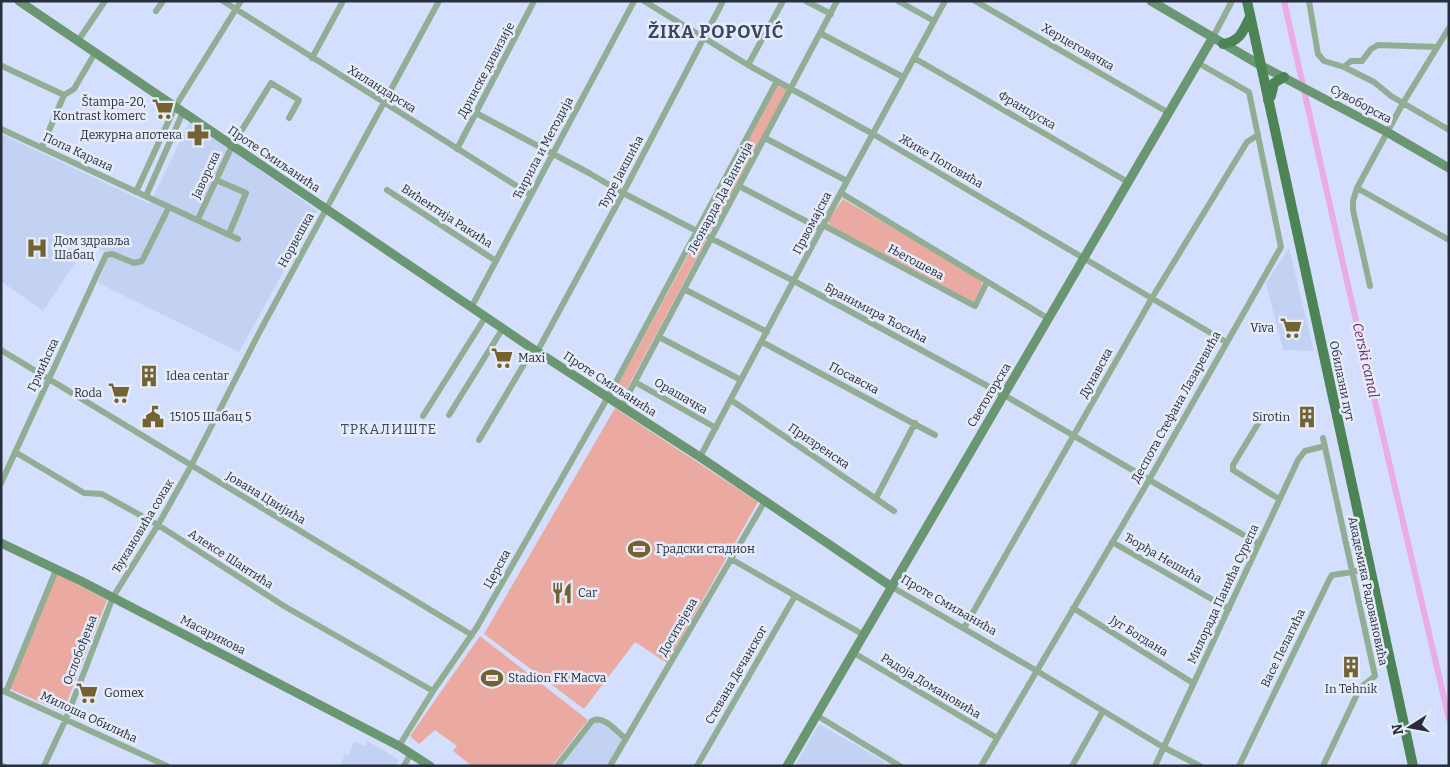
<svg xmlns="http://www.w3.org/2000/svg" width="1450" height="767" viewBox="0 0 1450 767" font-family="Bitter,serif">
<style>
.built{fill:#c3d1f3}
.green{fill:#ebaaa1}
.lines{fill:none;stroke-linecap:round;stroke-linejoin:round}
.canal{stroke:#ebabe7;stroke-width:6}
.street{stroke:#91ae95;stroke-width:6}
.secondary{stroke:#6a9671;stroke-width:9}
.primary{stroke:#4c8456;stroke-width:10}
.labels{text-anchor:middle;stroke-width:5;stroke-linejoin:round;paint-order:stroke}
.street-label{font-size:12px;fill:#282e3c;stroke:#e6ecfb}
.poi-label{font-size:12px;fill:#282e3c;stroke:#e6ecfb;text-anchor:start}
.water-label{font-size:14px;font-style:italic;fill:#681f66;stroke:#e6ecfb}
.neighbourhood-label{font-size:14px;letter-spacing:1px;fill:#3b4665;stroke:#e6ecfb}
.district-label{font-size:18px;font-weight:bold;letter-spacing:1px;fill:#3b4665;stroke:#e6ecfb}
</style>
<rect width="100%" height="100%" fill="#d3dffd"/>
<path class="built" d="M190 120 317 211 239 352 98 283 109 254 77 237 67 258 75 263 43 311 1 281V134L150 204Z
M1289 248 1314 351 1283 350 1266 283Z
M599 721 623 740 606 766H561L594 722Z
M819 724 885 762 883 766H795Z
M354 741 364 746 368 741 399 760 396 766H340L345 754 349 755Z"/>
<path class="green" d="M779 86 786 89V92L713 229H707L704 224 777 87Z
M843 199 981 279 982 285 974 301H972L829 225V219Z
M699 235 705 239 706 241 623 396 619 398 614 392Z
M615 408 758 502 667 663 635 642 584 709 484 634Z
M55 573 107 600 63 712 10 689Z
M480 636 588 720 552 766H472L453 751 457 746 435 730 419 744 410 736Z"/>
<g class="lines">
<path class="canal" d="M1284 1 1349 290 1449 719"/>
<path class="street" d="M223 1 531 195
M644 1 748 65 873 134 1226 342
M806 1 831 14
M898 1 934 21
M975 1 1169 113
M1309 1 1318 54 1324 61 1344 67 1374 82 1391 96 1449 130
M156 11 163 1
M820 33 903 77
M1213 37 1232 1
M78 41 105 1
M312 58 343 1
M914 58 1128 182
M748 65 783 1
M2 66 64 95
M1344 67 1351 61H1362L1371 49 1378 45 1437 47
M476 113 589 173 623 193 794 281 1004 395 1259 544
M1 129 169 207
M765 138 847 181
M42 147 64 95 74 89 95 53
M457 149 534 1
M216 180 246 193 229 234
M739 186 821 229
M1357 188 1449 240
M387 190 496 261
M136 192 175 107 241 1
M841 193 1049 319
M146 196 183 112
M198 219 232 146 271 83 299 100 289 118
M823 225 975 306 987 282
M1370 286 1353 210V201L1357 188 1403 103 1449 28
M684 289 767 332
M472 306 634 1
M659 337 741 380
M762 342 935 435
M1 350 472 635
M537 352 623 193 723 1
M635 382 716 428
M731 400 894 511
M622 406 837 1
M449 415 503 328
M1267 415 1259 422 1233 465V470L1279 499
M423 416 486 316
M479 440 533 349
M15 452 84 493 102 494 158 525 284 606 433 691
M700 457 821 229 945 1
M1 483 106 255 112 254 134 263 142 261 169 207 238 239
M876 498 915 423
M1112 542 1229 609
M731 559 864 635
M892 587 1037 671 1163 747 1200 766
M1073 608 1193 683
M964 628 1152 298 1247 142 1258 135
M854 653 997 738
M1 690 167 766
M6 692 56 570
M816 715 900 766
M399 746 433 691 477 627 608 397 777 81
M1 765 3 766
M44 766 66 719 113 597 158 525 191 466 260 331 439 1
M404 766 411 753
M557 766 592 721C603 714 617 732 626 739
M610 766 765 501
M697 766 795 596
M981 766 1149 480 1281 247 1249 92 1198 63
M1072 766 1103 711
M1155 766 1298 460 1305 451 1325 446
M1239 766 1329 580 1332 575 1353 572 1370 567
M1323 766 1360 688 1375 676 1323 438"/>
<path class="secondary" d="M19 1 533 349 700 457 892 587
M1151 1 1260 65 1387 132 1449 168
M1 543 81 581 399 746 430 766
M787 766 1213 37"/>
<path class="primary" d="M1247 1 1413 766
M1223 44C1240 42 1243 31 1250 17
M1268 100 1271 96 1274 83 1284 77"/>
</g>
<defs>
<g id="supermarket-bare" transform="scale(1.725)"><path d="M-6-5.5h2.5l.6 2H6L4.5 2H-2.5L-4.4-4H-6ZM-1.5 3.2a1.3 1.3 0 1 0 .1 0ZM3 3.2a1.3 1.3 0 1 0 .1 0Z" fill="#756231" stroke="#e6ecfb" stroke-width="2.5" paint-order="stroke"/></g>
<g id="pharmacy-bare" transform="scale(1.725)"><path d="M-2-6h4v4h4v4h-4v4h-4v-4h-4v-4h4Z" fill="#756231" stroke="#e6ecfb" stroke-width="2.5" paint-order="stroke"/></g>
<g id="hospital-bare" transform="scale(1.725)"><path d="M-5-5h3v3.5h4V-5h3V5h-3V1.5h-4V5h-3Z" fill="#756231" stroke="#e6ecfb" stroke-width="2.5" paint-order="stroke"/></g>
<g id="building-bare" transform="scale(1.725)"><path d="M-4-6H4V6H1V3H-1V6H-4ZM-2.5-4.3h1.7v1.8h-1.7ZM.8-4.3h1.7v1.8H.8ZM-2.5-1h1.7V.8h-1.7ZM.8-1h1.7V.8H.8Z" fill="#756231" stroke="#e6ecfb" stroke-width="2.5" paint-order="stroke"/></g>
<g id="civic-bare" transform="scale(1.725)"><path d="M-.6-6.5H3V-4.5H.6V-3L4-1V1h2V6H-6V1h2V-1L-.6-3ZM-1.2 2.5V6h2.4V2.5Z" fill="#756231" stroke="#e6ecfb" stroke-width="2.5" paint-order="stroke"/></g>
<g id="stadium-bare" transform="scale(1.725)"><path d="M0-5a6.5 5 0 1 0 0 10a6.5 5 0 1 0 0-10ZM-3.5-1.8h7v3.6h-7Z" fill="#756231" stroke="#e6ecfb" stroke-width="2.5" paint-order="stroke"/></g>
<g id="restaurant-bare" transform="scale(1.725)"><path d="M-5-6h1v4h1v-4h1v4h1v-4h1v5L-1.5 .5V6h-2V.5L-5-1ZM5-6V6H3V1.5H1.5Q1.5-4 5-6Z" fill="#756231" stroke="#e6ecfb" stroke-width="2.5" paint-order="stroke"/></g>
</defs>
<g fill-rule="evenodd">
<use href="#supermarket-bare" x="163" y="109"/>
<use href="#pharmacy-bare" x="198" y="135"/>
<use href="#hospital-bare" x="37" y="248"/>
<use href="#supermarket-bare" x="1291" y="328"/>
<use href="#supermarket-bare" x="502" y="358"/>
<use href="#building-bare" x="149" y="376"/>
<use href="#supermarket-bare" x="119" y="393"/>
<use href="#civic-bare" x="153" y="417"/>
<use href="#building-bare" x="1307" y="417"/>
<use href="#stadium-bare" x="639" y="549"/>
<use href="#restaurant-bare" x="562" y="593"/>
<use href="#building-bare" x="1351" y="667"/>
<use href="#stadium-bare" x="492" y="678"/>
<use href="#supermarket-bare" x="87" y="693"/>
</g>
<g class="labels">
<g class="street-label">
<text transform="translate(1078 47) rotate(30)" y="4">Херцеговачка</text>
<text transform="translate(486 70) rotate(-62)" y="4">Дринске дивизије</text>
<text transform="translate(382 89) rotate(32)" y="4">Хиландарска</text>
<text transform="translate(1361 104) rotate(28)" y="4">Сувоборска</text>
<text transform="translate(1027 110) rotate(30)" y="4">Француска</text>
<text transform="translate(543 148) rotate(-62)" y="4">Ћирила и Методија</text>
<text transform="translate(78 152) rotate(25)" y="4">Попа Карана</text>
<text transform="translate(274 159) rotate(34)" y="4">Проте Смиљанића</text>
<text transform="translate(941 161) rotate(30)" y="4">Жике Поповића</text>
<text transform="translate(621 172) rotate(-62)" y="4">Ђуре Јакшића</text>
<text transform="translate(206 175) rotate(-65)" y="4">Јаворска</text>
<text transform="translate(720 198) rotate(-62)" y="4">Леонарда Да Винчија</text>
<text transform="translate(447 216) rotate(33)" y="4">Вићентија Ракића</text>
<text transform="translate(812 223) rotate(-62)" y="4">Првомајска</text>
<text transform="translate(296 240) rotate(-61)" y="4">Норвешка</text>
<text transform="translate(916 262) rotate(28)" y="4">Његошева</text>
<text transform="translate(876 313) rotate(28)" y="4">Бранимира Ћосића</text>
<text transform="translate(43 365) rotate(-65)" y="4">Грмићска</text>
<text transform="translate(1096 373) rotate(-61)" y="4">Дунавска</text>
<text transform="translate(854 378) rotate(28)" y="4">Посавска</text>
<text transform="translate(1342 381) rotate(78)" y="4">Обилазни пут</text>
<text transform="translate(610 384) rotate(33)" y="4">Проте Смиљанића</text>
<text transform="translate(989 395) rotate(-59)" y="4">Светогорска</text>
<text transform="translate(681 396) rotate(30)" y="4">Орашачка</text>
<text transform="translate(1176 407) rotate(-61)" y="4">Деспота Стефана Лазаревића</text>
<text transform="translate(819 446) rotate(34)" y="4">Призренска</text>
<text transform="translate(266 498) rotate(31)" y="4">Јована Цвијића</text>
<text transform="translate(143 526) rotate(-59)" y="4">Ђукановића сокак</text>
<text transform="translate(1163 558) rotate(30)" y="4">Ђорђа Нешића</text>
<text transform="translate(231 559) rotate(33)" y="4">Алексе Шантића</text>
<text transform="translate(497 569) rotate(-61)" y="4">Церска</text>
<text transform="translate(1368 591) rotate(78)" y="4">Академика Радовановића</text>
<text transform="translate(1223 594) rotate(-65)" y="4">Милорада Панића Сурепа</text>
<text transform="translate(949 605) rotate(30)" y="4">Проте Смиљанића</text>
<text transform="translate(678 627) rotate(-60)" y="4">Доситејева</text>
<text transform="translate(213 635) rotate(27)" y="4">Масарикова</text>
<text transform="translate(1139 636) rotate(32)" y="4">Југ Богдана</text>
<text transform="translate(1283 648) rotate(-64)" y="4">Васе Пелагића</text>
<text transform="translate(80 650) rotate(-69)" y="4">Ослобођења</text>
<text transform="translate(736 675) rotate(-60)" y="4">Стевана Дечанског</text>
<text transform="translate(931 686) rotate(31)" y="4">Радоја Домановића</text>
<text transform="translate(89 717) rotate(25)" y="4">Милоша Обилића</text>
</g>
<g class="poi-label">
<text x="146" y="106" text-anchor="end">Štampa-20,<tspan x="146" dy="14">Kontrast komerc</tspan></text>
<text x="182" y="139" text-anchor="end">Дежурна апотека</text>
<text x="54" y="245">Дом здравља<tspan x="54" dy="14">Шабац</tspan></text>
<text x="1274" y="332" text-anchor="end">Viva</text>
<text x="518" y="362">Maxi</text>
<text x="166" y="380">Idea centar</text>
<text x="102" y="397" text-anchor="end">Roda</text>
<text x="170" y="421">15105 Шабац 5</text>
<text x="1290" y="421" text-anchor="end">Sirotin</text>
<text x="656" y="553">Градски стадион</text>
<text x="578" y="597">Car</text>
<text x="508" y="682">Stadion FK Macva</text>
<text x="1351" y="693" text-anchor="middle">In Tehnik</text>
<text x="104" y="697">Gomex</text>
</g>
<g class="water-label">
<text transform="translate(1366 360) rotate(77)" y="5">Cerski canal</text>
</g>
<g class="neighbourhood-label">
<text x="389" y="434">ТРКАЛИШТЕ</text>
</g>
<g class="district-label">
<text x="716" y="38">ŽIKA POPOVIĆ</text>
</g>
</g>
<rect width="1450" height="767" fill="none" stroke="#282e3c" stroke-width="5"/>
<g transform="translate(1410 727) rotate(259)" stroke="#e6ecfb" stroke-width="4" paint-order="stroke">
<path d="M0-4L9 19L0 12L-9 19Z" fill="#282e3c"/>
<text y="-8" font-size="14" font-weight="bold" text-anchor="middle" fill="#282e3c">N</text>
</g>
</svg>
